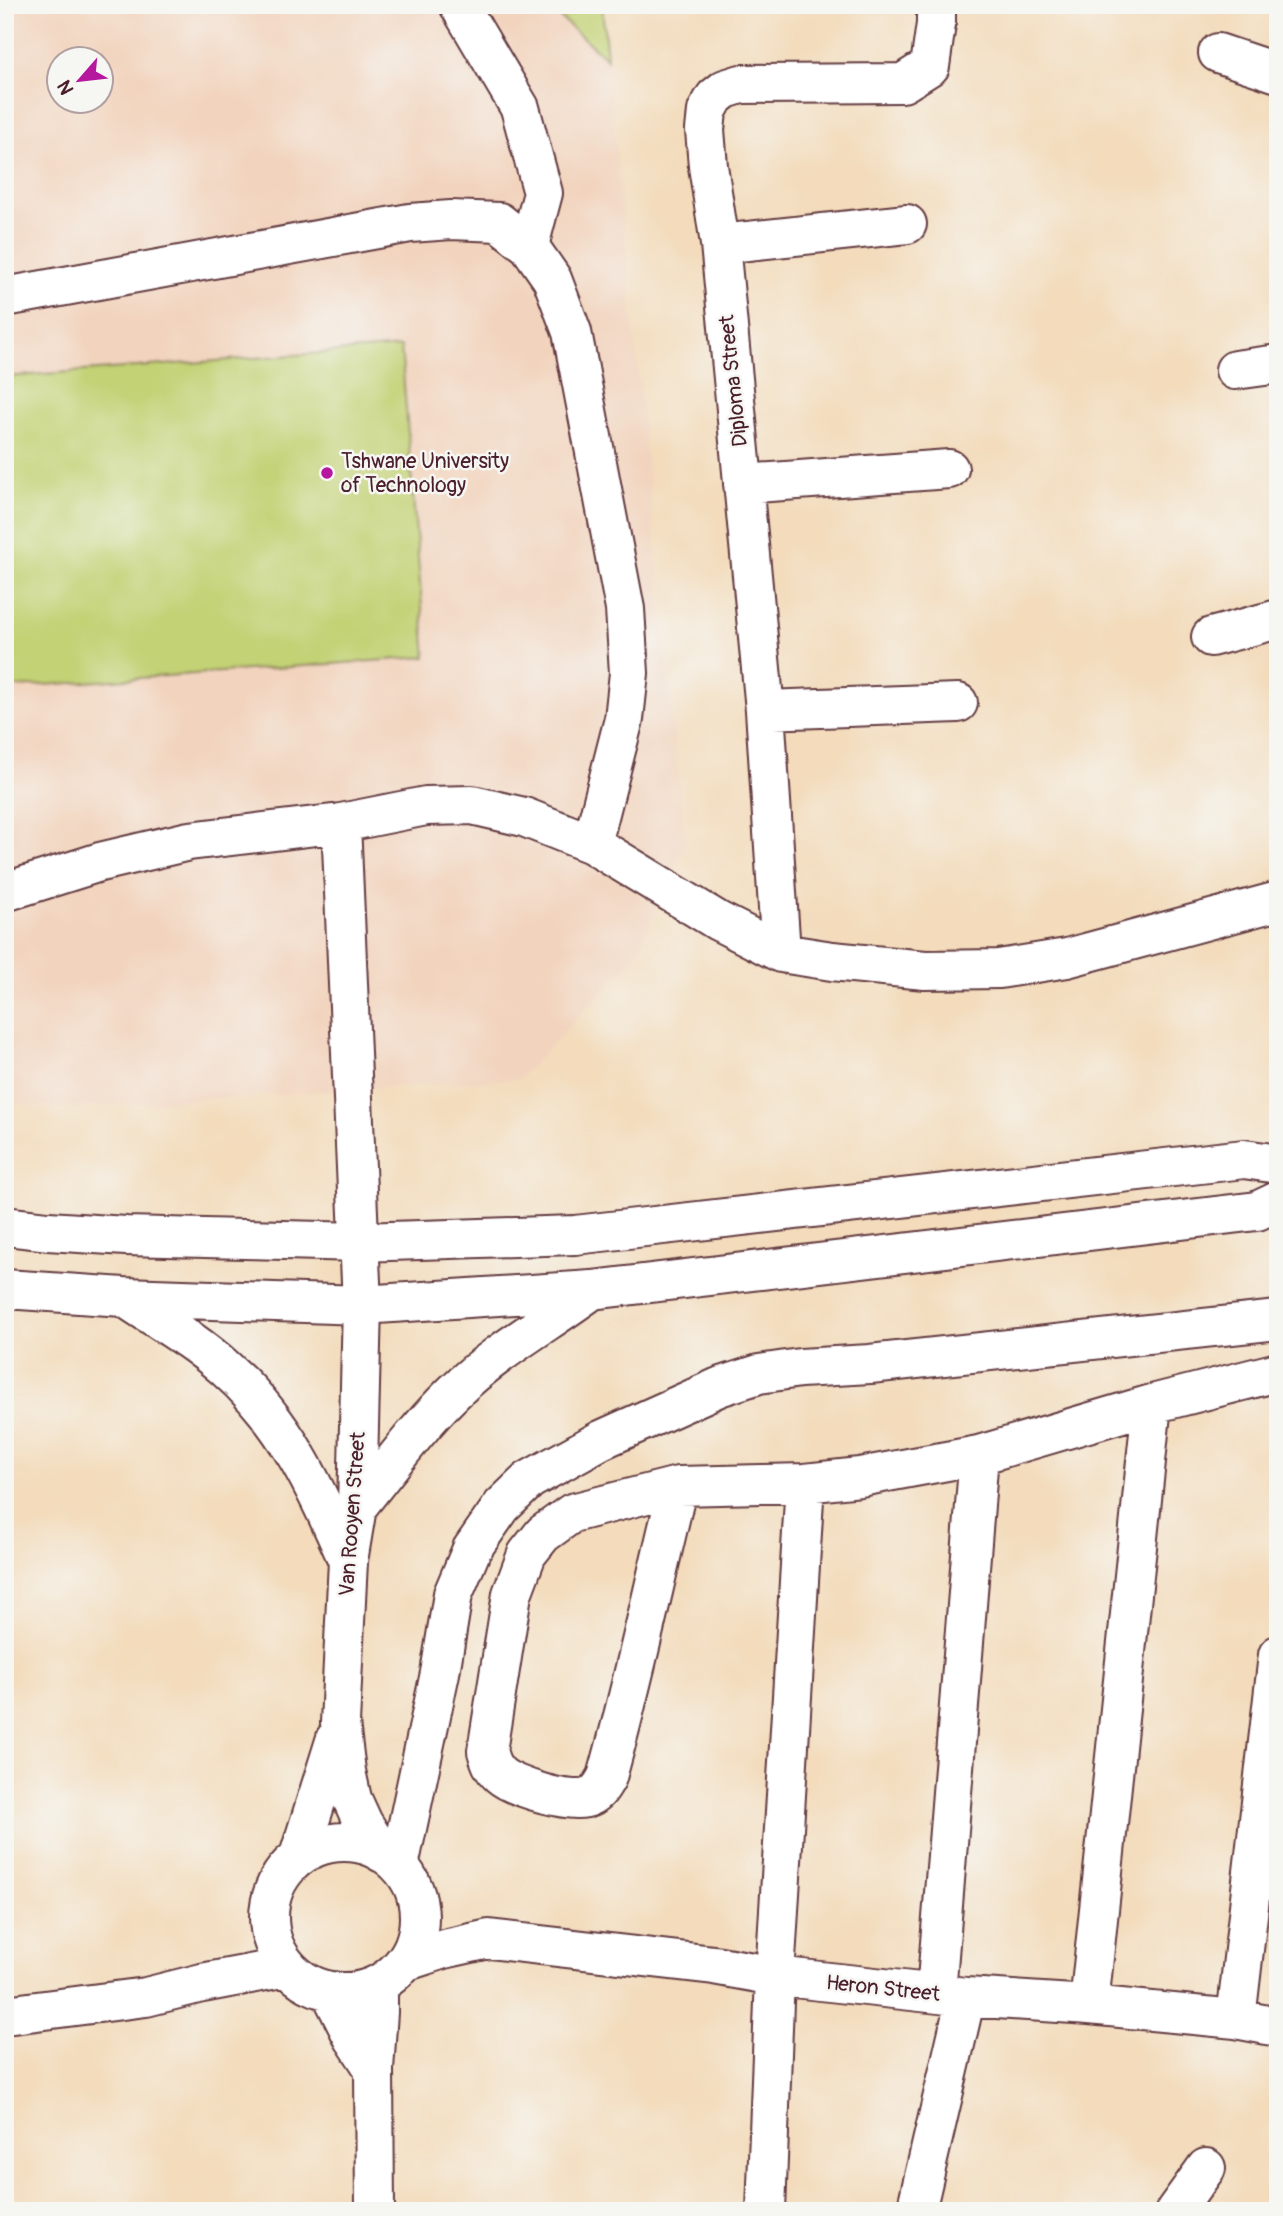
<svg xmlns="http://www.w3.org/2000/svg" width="1283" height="2216" viewBox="0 0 1283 2216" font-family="Pangolin,sans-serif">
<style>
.built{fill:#f2d4be;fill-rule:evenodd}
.green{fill:#c2d274;stroke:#867850;stroke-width:2}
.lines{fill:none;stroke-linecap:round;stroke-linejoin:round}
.minor-casing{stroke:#633b41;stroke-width:42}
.major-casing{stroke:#633b41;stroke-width:42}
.minor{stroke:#fff;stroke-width:38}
.major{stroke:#fff;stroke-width:38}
.poi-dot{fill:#b5179e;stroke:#f6f6f2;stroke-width:2.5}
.labels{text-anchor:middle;stroke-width:5;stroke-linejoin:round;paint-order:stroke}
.street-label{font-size:21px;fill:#4a1f2b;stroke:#f6f6f2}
.poi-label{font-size:21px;fill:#4a1f2b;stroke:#f6f6f2;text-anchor:start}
</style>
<rect width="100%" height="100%" fill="#f6f6f2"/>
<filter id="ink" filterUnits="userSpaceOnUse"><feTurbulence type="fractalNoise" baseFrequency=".0143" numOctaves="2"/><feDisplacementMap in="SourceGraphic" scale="14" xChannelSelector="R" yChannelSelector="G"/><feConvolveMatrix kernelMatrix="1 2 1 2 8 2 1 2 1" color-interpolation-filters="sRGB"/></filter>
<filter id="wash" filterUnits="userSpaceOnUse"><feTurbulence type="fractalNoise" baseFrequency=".00686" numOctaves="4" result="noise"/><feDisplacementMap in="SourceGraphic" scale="28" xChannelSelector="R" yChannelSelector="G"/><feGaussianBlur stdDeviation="1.57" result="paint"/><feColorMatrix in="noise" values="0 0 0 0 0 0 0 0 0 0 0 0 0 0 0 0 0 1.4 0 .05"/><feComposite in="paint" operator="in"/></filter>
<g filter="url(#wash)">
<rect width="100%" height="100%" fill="#f3dbbb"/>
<path class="built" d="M5 5H546L607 59 685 844 635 957 519 1079 64 1108 5 1103ZM60 60H102V102H60Z"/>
<path class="green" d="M546 5H602L607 59Z
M401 347 426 657 5 688V377Z"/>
</g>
<g filter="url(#ink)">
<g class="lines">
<g class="minor-casing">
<path id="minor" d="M459 5 520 108 543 193 529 246
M1218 53 1278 73
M720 244 907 224
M5 297 410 223 451 220 499 222 529 246 552 279 572 332 625 609 629 673 624 719 592 844
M1235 370 1278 364
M743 484 949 469
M1211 637 1278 619
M765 710 958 703
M341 823 362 1305 357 1507 348 1561 340 1723 346 1771 352 1799 363 1823 382 1853
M5 892 100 862 189 841 341 823 426 806 472 805 524 817 592 844 718 921 781 953 832 961 925 970 999 969 1067 958 1278 901
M781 953 765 710 720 244 708 166 705 130 707 111 715 97 725 89 741 84 903 83 930 66 936 24V5
M678 1486C654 1583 634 1681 607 1777 602 1786 598 1793 589 1797 573 1805 513 1787 500 1775 492 1768 490 1761 487 1751L512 1594 527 1554 543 1534 572 1513 678 1486 805 1483 860 1477 979 1455 1152 1404 1278 1372
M269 1917a75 75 0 1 1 150 0a75 75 0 1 1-150 0Z
M299 1856 336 1738
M399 1866 440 1673 453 1594 472 1549 502 1506 529 1480 601 1440 719 1387 759 1374 800 1368 870 1364 1278 1320
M404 1962 444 1949 489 1939 714 1965 775 1976 966 1997 1089 2005 1236 2019 1278 2027
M330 1991 353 2037 374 2069
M936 1993 979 1455
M1089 2005 1152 1404
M5 2015 146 1997 202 1983 287 1967
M1236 2019 1278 1655
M375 2211 374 2069 378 2012V1985
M766 2211 775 1976 805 1483
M916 2211 966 1997
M1175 2211 1206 2168"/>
</g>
<g class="major-casing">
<path id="major" d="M5 1226 48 1231 126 1236 360 1242 575 1235 1244 1159 1278 1164
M5 1289 124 1297 362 1305 592 1290 1257 1211 1278 1201
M124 1297C158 1320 195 1341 225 1368 285 1420 317 1490 348 1561
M357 1507C389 1468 418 1427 454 1392 495 1352 546 1324 592 1290"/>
</g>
<use href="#minor" class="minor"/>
<use href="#major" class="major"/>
</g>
</g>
<circle class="poi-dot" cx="327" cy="473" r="7"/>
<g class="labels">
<g class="street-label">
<text transform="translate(733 381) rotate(-96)" y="7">Diploma Street</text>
<text transform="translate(352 1514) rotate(-86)" y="7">Van Rooyen Street</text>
<text transform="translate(883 1988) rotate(6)" y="7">Heron Street</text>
</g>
<g class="poi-label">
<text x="341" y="468">Tshwane University<tspan x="341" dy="24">of Technology</tspan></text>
</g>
</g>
<rect width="1283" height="2216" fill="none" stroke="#f6f6f2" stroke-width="28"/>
<g transform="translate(80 80) rotate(242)"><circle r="33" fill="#f6f6f2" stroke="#b1a0a2" stroke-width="2"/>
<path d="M0-5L12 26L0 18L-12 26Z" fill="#b5179e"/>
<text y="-10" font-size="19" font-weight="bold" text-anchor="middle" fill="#4a1f2b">N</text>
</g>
</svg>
